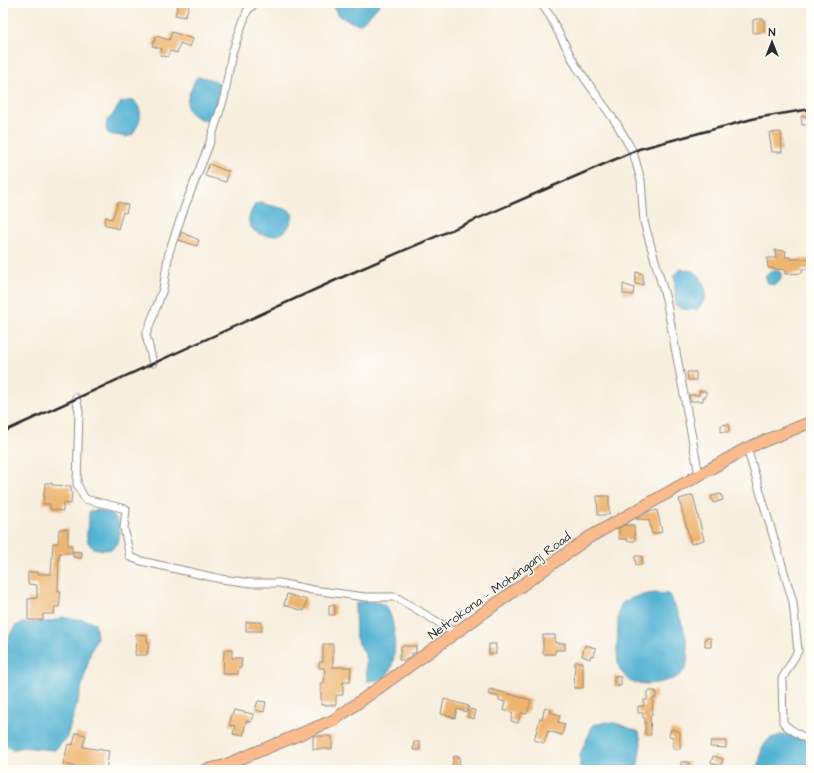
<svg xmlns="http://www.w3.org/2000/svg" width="814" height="773" viewBox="0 0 814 773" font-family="'Architects Daughter',sans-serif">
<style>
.water{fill:#53b2d2;stroke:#3f6e7e}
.building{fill:#eeb570}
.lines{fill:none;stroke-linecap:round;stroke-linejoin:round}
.street-casing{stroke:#928c84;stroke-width:9}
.primary-casing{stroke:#928c84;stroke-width:13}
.street{stroke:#fff;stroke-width:7}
.primary{stroke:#fbbb8d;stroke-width:11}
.rail{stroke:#2b2b2b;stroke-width:2.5}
.labels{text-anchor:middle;stroke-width:3;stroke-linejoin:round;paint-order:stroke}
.street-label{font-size:13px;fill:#2b2b2b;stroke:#fdfcf7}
</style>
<rect width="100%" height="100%" fill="#fdfcf7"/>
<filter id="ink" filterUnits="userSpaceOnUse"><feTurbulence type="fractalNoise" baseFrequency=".025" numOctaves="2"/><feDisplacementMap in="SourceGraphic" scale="8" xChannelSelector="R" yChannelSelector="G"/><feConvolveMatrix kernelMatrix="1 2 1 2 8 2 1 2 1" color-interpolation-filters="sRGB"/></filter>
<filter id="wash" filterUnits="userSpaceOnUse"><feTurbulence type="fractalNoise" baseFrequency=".012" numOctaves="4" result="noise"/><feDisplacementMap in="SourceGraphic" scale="16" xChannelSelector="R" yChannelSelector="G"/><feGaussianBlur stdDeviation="0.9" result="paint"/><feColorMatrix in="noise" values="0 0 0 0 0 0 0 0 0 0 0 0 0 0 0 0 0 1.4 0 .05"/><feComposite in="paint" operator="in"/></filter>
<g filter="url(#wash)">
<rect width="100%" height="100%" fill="#f8eedd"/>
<path class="water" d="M331 3H381L372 13 360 24C346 22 337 16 331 3Z
M197 77 206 78 219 83C220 90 218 95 217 101 217 106 217 112 214 116 207 125 188 116 187 106 186 101 194 81 197 77Z
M134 100C145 114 140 121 133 134L127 137 109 134 106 129 107 120 112 116 121 102Z
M261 203 289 210 293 215C291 222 289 230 282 233 272 239 250 235 249 221 248 216 253 209 255 204Z
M680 269 693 271 700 276 706 290 705 299 698 309C689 310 681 311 675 304V278L673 277Z
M771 271H778L781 273V279L778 283 773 285 768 283 765 276 768 273Z
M99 510C104 512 110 513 114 516 122 524 123 544 111 549 106 551 99 549 93 548 84 541 87 532 89 522 89 519 89 515 89 512Z
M655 593 668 594C679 609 694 651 685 669 679 682 644 687 632 682 627 680 622 673 620 669 615 658 618 638 618 626 618 619 618 611 621 605 625 598 646 594 655 593Z
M358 602C365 602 379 600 385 606 397 617 399 666 385 677 381 680 373 681 367 681L365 654 356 638 355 605Z
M62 617 83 620 95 623 97 637 90 654 79 698 66 739 55 750 23 747 12 750 3 743V654L11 633 15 626 22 623 47 622 56 620Z
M607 722 619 724 639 732 641 743 637 770H580V755L593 725Z
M784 734 805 740 811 750V770H758L762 748 769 739Z"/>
<g id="blocks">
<path class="building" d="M179 3H190L185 17 175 15Z
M757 19H764V32L753 33V20Z
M172 32 193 39 190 47 180 43 177 53 170 51 167 57 160 55 162 49 152 46 156 36 169 40Z
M801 116H811V125H802Z
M781 132 782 152H772L769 133Z
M209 164 229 172 226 182 205 176Z
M118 202 128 205 126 213 123 212 118 229 104 224 106 217 112 219Z
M181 232 199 240 197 246 179 240Z
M775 250 786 251 785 257H790V259H811V269H802V273L785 274V270L768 268 767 258H776Z
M636 272 643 274V285L635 284Z
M623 284 634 288 633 295 623 294Z
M687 372H696V380H688Z
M699 391H706V397H703V401H690L689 395H699Z
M729 424V432H721V425Z
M45 483H52V485L71 486V492H72L71 504 63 503V511L50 509V504H43Z
M721 494 723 500 713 503 711 496Z
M693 495 704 540 691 544 679 499Z
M597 496H609V515H598Z
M657 510 662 532 652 534 649 520 636 519 648 512Z
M625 525H634L635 541H627V539H619V528Z
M59 529H68V545H72V553H60V555H59L58 591H61L59 607H55L54 614H43V620H29L28 619V599L37 598V585L28 584V572H38V574H51L53 543H58Z
M73 551 82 552 81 558 73 557Z
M635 556H642V565H636Z
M287 594 307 600 304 611 284 605Z
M329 605H335V615H329Z
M246 622H262V631H246Z
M136 634 147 635V642H149L147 655H135Z
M543 635H555V643H565V650H555V654H543Z
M705 638H711V647H705Z
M323 644H333V667H351L350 682H343V695H336V705H321V683H324L325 671 324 668H319V662H323Z
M489 644H496V654H489Z
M585 645 596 648 594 656 591 655 590 659 582 656Z
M401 646H416V653H412V656L405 660H399Z
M224 650H232V658H242L241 667H239L238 674H223Z
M575 662H583V688H574Z
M614 676 621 677V686H614Z
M490 689 531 700 527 714 521 713 518 723 511 721 513 713 503 710 505 702 499 700V697L488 694Z
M647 691H656V698H653L652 715H650L651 735H645V718H643V713H638V706H644V700H647Z
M444 699 469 706 467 712 457 709 455 718 441 714Z
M258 701 266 702 264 712 255 710Z
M545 707 551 709 550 712 560 715 558 722 565 724 562 735 548 731 544 743 534 740 540 718 542 719Z
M470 709 476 711 474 719 467 717Z
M234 710 253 714 251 722 246 721 243 736 233 734 235 726 229 725Z
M671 729 680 732V749H673V737L669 736Z
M76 733 86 735 83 747 109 751 106 770H82L78 767 63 764 68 744 73 745Z
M313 736H332V749H313Z
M711 741H726V748L710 747Z
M414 742H420V750H413Z
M454 756 460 757 459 768 452 767Z
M713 756 723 759 721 766 711 763Z
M681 762H689V768H681Z"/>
</g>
</g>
<g filter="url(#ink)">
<use href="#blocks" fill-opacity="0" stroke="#928c84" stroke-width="1"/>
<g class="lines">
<g class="street-casing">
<path id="street" d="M541 3 550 16 576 66 617 124 633 152 641 180 644 222 666 299 699 475
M153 363 146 335 163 289 169 252 185 206 209 145 224 98 232 53 247 11 255 3
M76 398 79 411 77 484 85 499 126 509 124 528 130 557 141 561 221 579 252 583H279L313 590 365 597H396L456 633
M747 448 793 602 798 651 782 679 783 722C786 728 804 737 811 742"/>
</g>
<g class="primary-casing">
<path id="primary" d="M205 770 223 766 334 720 588 538 747 448 811 422"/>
</g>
<use href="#street" class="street"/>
<use href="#primary" class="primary"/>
<path class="rail" d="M3 432 347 275 639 149 756 118 811 109"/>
</g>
</g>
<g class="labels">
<g class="street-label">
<text transform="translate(499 585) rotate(-36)" y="5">Netrokona - Mohanganj Road</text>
</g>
</g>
<rect width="814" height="773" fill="none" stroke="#fdfcf7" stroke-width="16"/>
<g transform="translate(772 42)" stroke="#fdfcf7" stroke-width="3" paint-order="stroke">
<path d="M0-3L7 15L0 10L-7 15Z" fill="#2b2b2b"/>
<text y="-6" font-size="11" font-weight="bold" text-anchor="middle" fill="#2b2b2b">N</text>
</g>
</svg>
